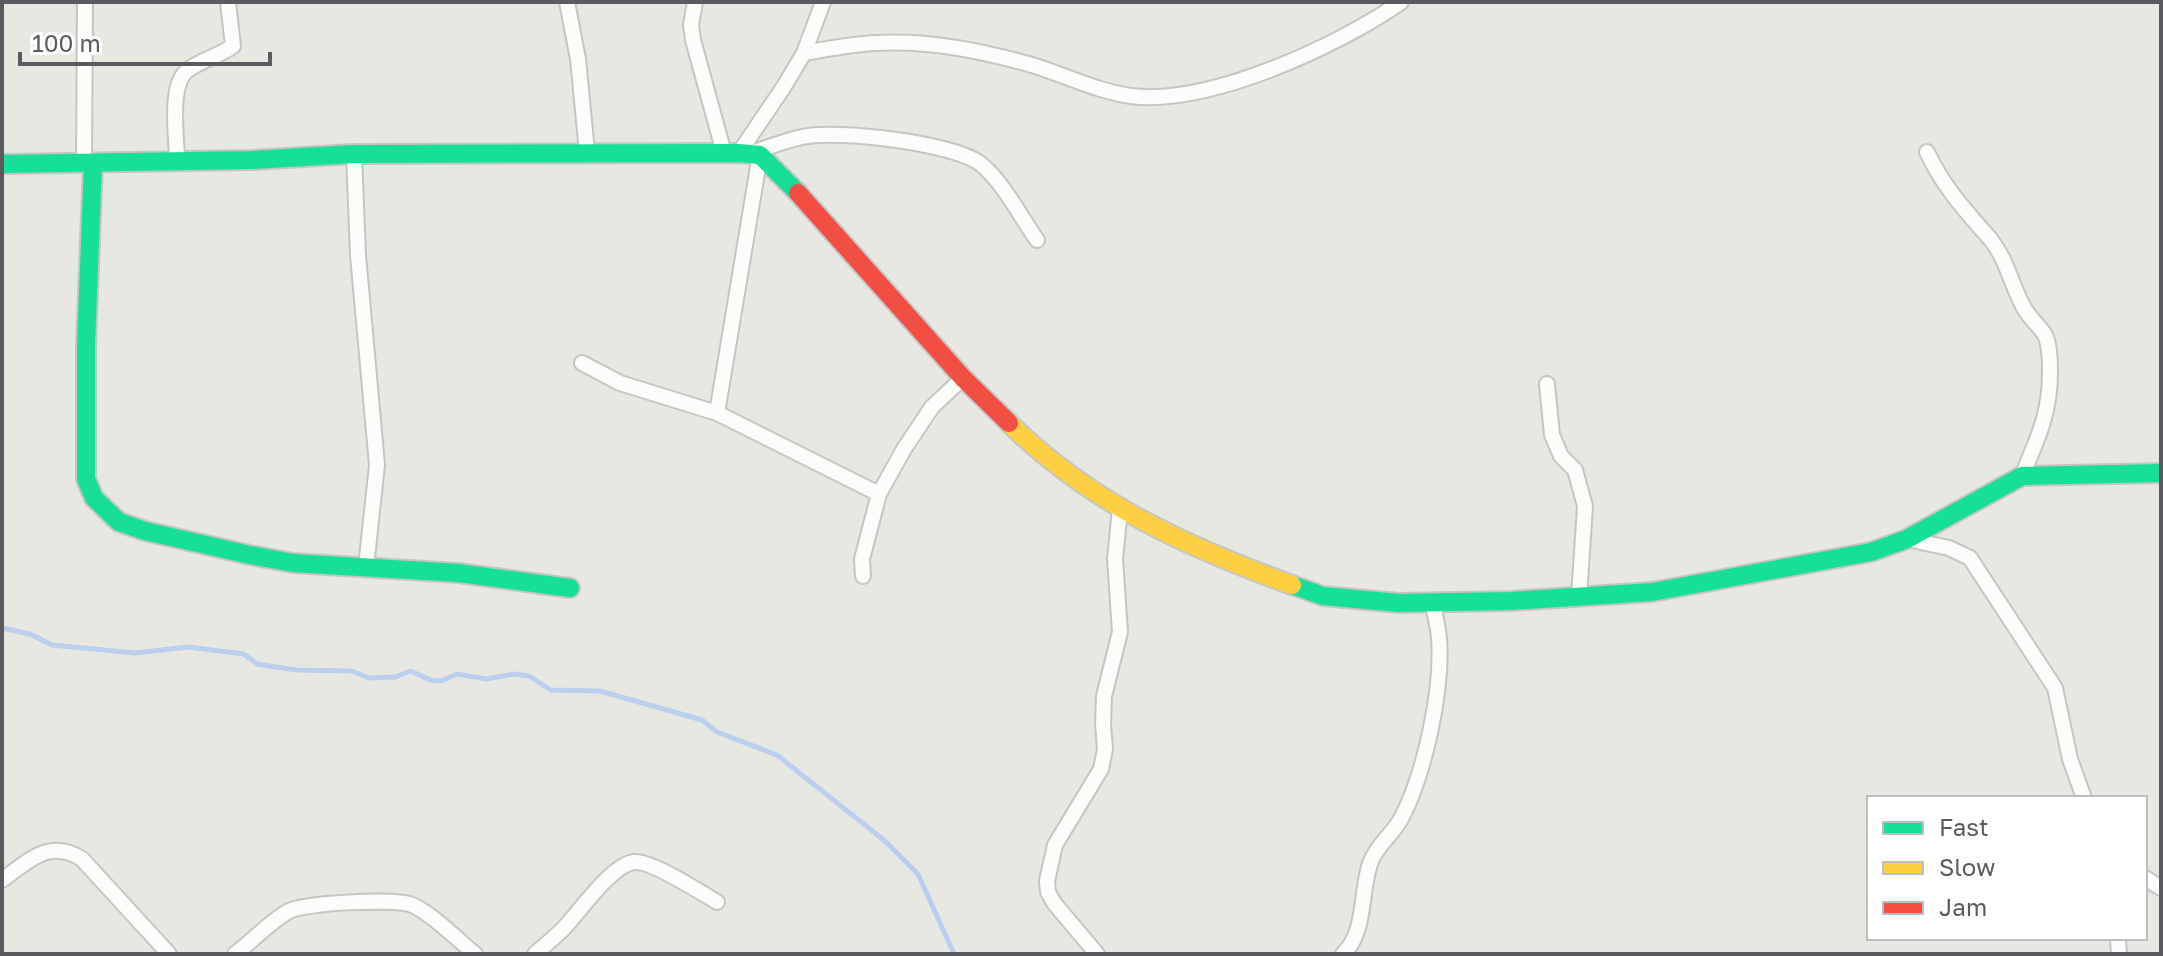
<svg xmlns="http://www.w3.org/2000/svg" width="2163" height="956" viewBox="0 0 2163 956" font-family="'Golos Text',sans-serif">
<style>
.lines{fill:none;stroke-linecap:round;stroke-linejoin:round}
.stream{stroke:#bacfef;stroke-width:5}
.street-casing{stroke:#c5c5c2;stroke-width:18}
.fast-casing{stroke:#c5c5c4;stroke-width:22}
.slow-casing{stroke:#c5c5c4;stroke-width:22}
.jam-casing{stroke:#c5c5c4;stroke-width:22}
.street{stroke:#fcfcfb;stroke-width:14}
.fast{stroke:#16e098;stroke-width:18}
.slow{stroke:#ffcf43;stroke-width:18}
.jam{stroke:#f24e42;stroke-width:18}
</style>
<rect width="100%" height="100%" fill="#e8e8e2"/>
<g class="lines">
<path class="stream" d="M2 628 30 634 52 645 135 653 188 647 244 654 257 664 296 670 352 671 369 678 395 677 411 671 430 680 441 681 457 674 486 679 514 674 529 676 551 690 600 691 702 720 717 732 777 755 885 841 918 874 954 954"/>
<g class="street-casing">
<path id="street" d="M567 2 578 59 587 152
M695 2 691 25 693 40 724 153
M804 53 823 2
M1927 152C1944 188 1965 210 1991 240 2007 260 2011 284 2023 306 2028 317 2039 325 2045 335 2050 345 2050 361 2050 371 2050 415 2038 437 2022 476
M739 153 783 88 804 53C828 49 852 44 876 43 929 40 982 51 1032 65 1065 75 1096 91 1131 96 1208 106 1338 46 1401 2
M354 154 358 255 377 465 366 567
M749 154C766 148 784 141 802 137 835 129 957 143 982 165 1005 185 1020 216 1037 240
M760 155 717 413 879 494
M177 161C177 138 168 84 188 70 201 60 219 56 233 46L228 2
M84 163 85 2
M582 363 620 383 717 413
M1547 384 1552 435 1561 456 1575 470 1585 506 1579 598
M1907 539 1949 548 1970 558 2055 688 2070 759 2084 798
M863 576 862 559 879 494 904 449 932 407 963 378
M2145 878 2161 888
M2 880C29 861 49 838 82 859L169 954
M2118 938 2119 954
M235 954C253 941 269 922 289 911 304 903 395 898 412 905 430 912 459 941 475 954
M535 954C544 946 554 938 563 929 579 913 611 865 634 862 651 860 700 892 717 902
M1097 954 1054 903 1048 892 1047 881 1055 845 1101 769 1105 749 1103 724 1104 696 1120 632 1115 559 1120 509
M1343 954C1367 932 1360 888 1371 861 1378 844 1394 833 1402 817 1425 772 1443 689 1439 638 1438 626 1435 614 1432 602"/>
</g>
<g class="fast-casing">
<path id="fast" d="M93 163 86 345V479L94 498 119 522 145 531 250 555 293 563 458 573 570 588
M2 164 252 160 354 154 739 153 760 155 798 193
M1292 585 1323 596 1399 603 1510 601 1652 592 1871 552 1907 539 2022 476 2161 473"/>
</g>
<g class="slow-casing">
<path id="slow" d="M1009 423C1090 503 1187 547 1292 585"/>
</g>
<g class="jam-casing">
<path id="jam" d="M798 193 963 378 1009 423"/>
</g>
<use href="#street" class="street"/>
<use href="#fast" class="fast"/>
<use href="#slow" class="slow"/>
<use href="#jam" class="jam"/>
</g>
<rect width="2163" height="956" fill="none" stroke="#595b5f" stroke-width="8"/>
<rect x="1867" y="796" width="280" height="144" fill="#ffffff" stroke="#bdbdbf" stroke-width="2"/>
<rect x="1883" y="822" width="40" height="12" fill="#16e098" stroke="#bdbdbf" stroke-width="2"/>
<text x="1939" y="836" font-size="24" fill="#595b5f">Fast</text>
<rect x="1883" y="862" width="40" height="12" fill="#ffcf43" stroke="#bdbdbf" stroke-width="2"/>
<text x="1939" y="876" font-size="24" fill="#595b5f">Slow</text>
<rect x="1883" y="902" width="40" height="12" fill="#f24e42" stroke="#bdbdbf" stroke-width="2"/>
<text x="1939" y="916" font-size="24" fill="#595b5f">Jam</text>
<path d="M20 52v12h250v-12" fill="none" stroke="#595b5f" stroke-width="4"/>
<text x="32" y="52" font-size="24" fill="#595b5f" stroke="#ffffff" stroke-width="6" paint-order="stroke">100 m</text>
</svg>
